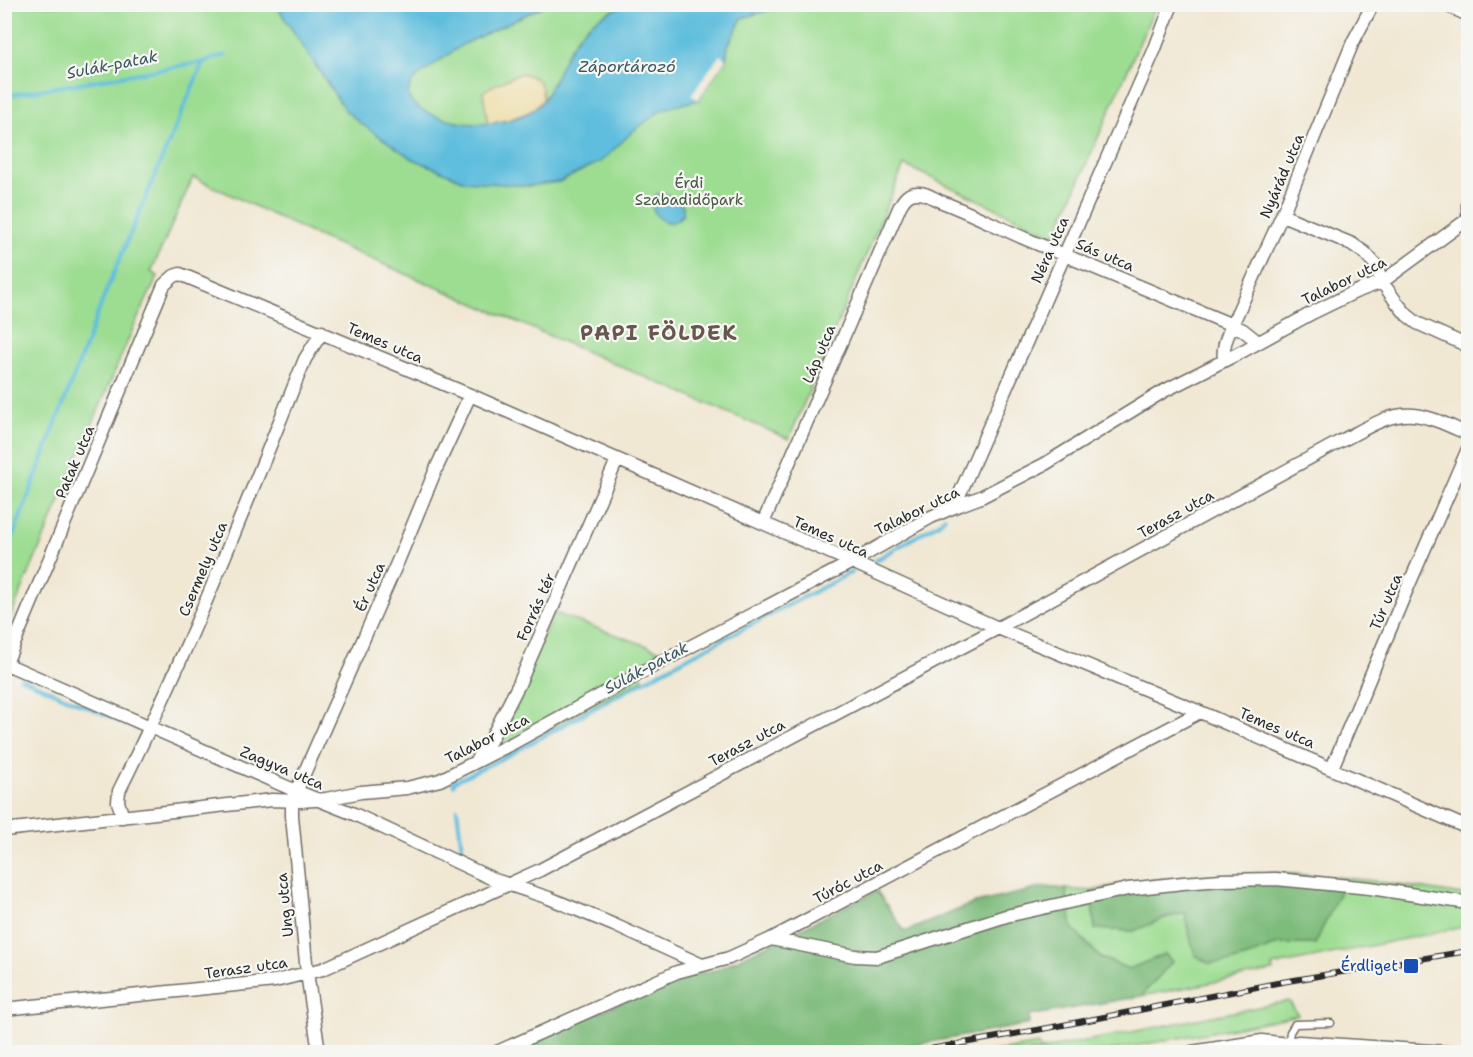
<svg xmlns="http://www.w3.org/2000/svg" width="1473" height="1057" viewBox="0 0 1473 1057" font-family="'Shantell Sans',sans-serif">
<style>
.green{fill:#9ddd92;stroke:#64845e;stroke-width:1.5}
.forest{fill:#7ebc7c;stroke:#547454;stroke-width:1.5}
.sand{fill:#eeda9e;stroke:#8c8264;stroke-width:1.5}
.water{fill:#5fbedd;stroke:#457484;stroke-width:1.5}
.pier{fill:#f1e8d4}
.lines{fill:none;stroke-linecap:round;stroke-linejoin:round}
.stream{stroke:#5fbedd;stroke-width:4}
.service-casing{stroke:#706d66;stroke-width:9}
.minor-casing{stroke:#706d66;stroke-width:15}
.service{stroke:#fff;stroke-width:6}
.minor{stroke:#fff;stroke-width:12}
.rail-casing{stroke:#2b2b2b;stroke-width:6}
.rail{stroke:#f6f6f2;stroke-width:4;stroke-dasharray:11;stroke-linecap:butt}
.transit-dot{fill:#1a4fb4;stroke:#f6f6f2;stroke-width:2}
.labels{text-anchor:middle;stroke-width:4.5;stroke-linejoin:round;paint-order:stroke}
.street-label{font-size:15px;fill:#2b2b2b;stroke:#f6f6f2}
.park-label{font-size:15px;fill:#485845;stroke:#f6f6f2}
.transit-label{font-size:15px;fill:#164399;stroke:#f6f6f2;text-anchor:end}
.water-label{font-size:16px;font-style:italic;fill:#3b5760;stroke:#f6f6f2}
.district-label{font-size:21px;font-weight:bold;letter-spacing:1.5px;fill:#68574e;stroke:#f6f6f2}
</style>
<rect width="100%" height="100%" fill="#f6f6f2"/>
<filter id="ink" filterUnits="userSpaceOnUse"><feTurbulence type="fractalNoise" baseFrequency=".0167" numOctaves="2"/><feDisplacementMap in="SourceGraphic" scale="12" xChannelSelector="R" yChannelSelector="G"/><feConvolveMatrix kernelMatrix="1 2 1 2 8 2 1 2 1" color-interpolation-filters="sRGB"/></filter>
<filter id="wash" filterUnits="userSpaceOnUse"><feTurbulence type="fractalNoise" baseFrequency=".008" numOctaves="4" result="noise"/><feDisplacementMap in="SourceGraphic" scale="24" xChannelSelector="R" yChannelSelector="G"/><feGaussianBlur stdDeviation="1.35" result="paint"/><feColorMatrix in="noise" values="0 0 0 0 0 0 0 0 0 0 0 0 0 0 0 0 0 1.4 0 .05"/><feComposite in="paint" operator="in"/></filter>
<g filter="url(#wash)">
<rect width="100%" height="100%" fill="#f1e8d4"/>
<path class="green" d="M5 5H1156L1055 236 904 165 789 439 311 233 193 177 151 272 158 276 134 326 5 630Z
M554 613 665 652 638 664 643 679 493 758 489 750Z
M1346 878 1374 881 1468 896V926L1272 966 1273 971 1141 996 1171 961 1164 955 1129 969 1101 958 1072 928 1066 889 1091 891 1095 929 1134 931 1164 918 1186 913 1187 926 1230 961 1250 956 1278 944H1315Z
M1289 1001 1298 1015 1244 1026 1102 1052H991L1038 1044 1040 1050Z"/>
<path class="forest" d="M1277 873 1346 878 1315 944H1278L1250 956 1230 962 1208 963 1195 955 1187 926 1186 913 1164 918 1134 931 1095 929 1091 891 1131 882 1184 877Z
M1045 887 1066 889 1072 928 1101 958 1129 969 1165 954 1172 962 1141 996 1029 1016V1024L875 1052H508L556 1030 681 977 716 970 877 891 905 932 972 904Z"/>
<path class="sand" d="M521 73C539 78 542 81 543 100L532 111 508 120 488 124 483 92 492 86Z"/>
<path class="water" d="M276 5H546L462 45 417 77 411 83 408 94C409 97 410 100 412 102 419 111 438 117 449 120 476 128 526 124 544 99 557 79 564 52 580 34 592 19 608 12 626 5H833L817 8 773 9 742 18 728 46 726 59 698 100 663 109 632 132 602 161 559 182 527 186 465 181 411 158 360 123 345 110Z
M658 194C669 193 675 198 683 206V214C670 231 653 219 651 200Z"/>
<path class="pier" d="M720 55 726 59 698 100 691 95Z"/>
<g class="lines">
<path class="stream" d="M4 96 203 62 225 55
M4 560 107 289 203 62
M876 560 939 523 945 517
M21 678 138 729
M454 785 453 782 507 756 679 662 852 572
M457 809 462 849"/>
</g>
</g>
<g filter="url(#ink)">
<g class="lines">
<g class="service-casing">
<path id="service" d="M1288 1043 1290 1032 1295 1024 1331 1023"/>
</g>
<g class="minor-casing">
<path id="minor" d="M1444 4 1468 15
M1468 201V215
M1282 215 1352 244 1365 253 1375 264 1382 282 1397 303 1407 315 1417 323 1468 346
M1224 360C1222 347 1227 337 1232 325L1282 215 1353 42 1373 4
M954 507 1154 51 1172 4
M763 523 900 206C904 199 908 193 917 193 926 192 934 199 942 202 971 213 998 227 1026 239 1094 268 1163 296 1232 325L1243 330 1258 342
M4 663 296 791 354 814 495 880 549 898 614 925 702 965
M4 668 164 285 174 276 180 274 470 395 852 562 998 628 1200 712 1468 828
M478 757 490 741 519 684 617 460
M1332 768 1404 596 1468 449
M123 817 118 802 119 791C189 651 246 504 305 359L322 332
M4 830 272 800 301 801 326 799 361 792 407 788 440 780 513 743 659 663 852 562 931 517 954 507 981 497 1045 464 1164 391 1243 351 1312 313 1355 292 1382 282 1468 219
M771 939 855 956 877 957 1006 916 1128 889 1183 883 1221 880 1276 879 1370 888 1468 903
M4 1009 275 981 323 969 540 870 998 628 1339 442C1362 431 1388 412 1414 415 1433 417 1452 427 1468 434
M319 1052 307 973 292 816V801L398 561 436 469 470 395
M497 1052 677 972 729 958 771 939 1200 712
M1192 1052 1262 1041 1288 1044 1299 1042 1447 1052"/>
</g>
<use href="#service" class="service"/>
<use href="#minor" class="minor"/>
<g class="rail-casing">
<path id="rail" d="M913 1052 1048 1028 1282 982 1468 951"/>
</g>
<use href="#rail" class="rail"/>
</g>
</g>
<rect class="transit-dot" x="1403" y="958" width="16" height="16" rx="3"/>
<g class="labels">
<g class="street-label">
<text transform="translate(1282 176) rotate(-67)" y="5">Nyárád utca</text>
<text transform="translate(1050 250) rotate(-66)" y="5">Néra utca</text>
<text transform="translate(1105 255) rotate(23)" y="5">Sás utca</text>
<text transform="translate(1344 281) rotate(-26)" y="5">Talabor utca</text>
<text transform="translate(385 343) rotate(23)" y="5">Temes utca</text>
<text transform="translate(819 354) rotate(-67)" y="5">Láp utca</text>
<text transform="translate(75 462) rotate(-67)" y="5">Patak utca</text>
<text transform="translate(917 511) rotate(-26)" y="5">Talabor utca</text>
<text transform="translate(1176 514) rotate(-29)" y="5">Terasz utca</text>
<text transform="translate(831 537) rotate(24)" y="5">Temes utca</text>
<text transform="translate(203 569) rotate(-67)" y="5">Csermely utca</text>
<text transform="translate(370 587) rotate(-66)" y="5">Ér utca</text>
<text transform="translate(1386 602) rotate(-67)" y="5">Túr utca</text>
<text transform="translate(536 607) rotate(-66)" y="5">Forrás tér</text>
<text transform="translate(1277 728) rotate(23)" y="5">Temes utca</text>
<text transform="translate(487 739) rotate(-27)" y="5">Talabor utca</text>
<text transform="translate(747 743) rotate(-28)" y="5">Terasz utca</text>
<text transform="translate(282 768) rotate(23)" y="5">Zagyva utca</text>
<text transform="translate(848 882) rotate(-28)" y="5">Túróc utca</text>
<text transform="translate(285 905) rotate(-96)" y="5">Ung utca</text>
<text transform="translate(246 968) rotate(-8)" y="5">Terasz utca</text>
</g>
<g class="park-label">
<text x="689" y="188">Érdi<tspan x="689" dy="17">Szabadidőpark</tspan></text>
</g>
<g class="transit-label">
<text x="1398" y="971">Érdliget</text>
</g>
<g class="water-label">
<text transform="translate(112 64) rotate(-11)" y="6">Sulák-patak</text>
<text x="627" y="72">Záportározó</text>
<text transform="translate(646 667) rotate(-28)" y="6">Sulák-patak</text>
</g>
<g class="district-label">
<text x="659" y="340">PAPI FÖLDEK</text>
</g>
</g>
<rect width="1473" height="1057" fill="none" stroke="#f6f6f2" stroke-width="24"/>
</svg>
